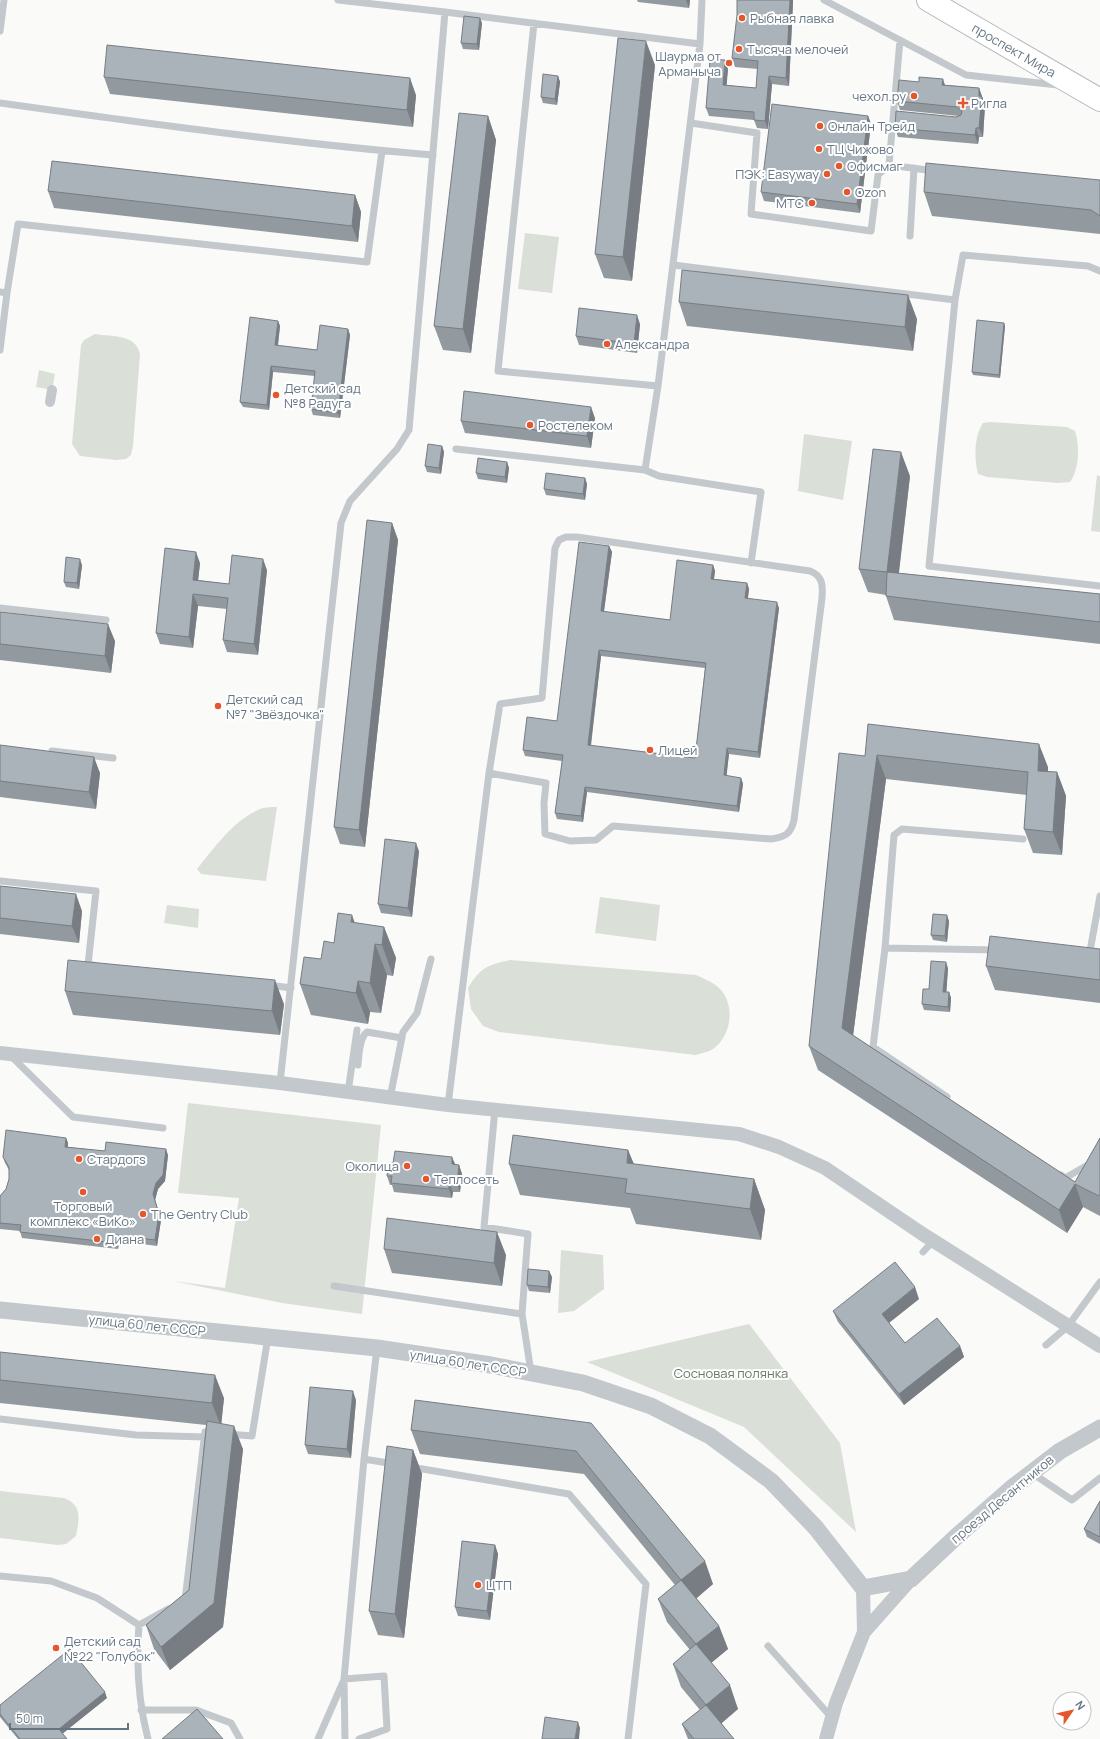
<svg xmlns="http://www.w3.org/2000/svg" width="1100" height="1739" viewBox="0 0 1100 1739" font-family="Manrope,sans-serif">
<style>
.green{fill:#dadfd7}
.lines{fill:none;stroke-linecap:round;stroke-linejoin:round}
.primary-casing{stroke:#b5babe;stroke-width:24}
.service{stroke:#c3c8cc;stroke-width:7}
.pedestrian{stroke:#c3c8cc;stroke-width:10}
.minor{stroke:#c3c8cc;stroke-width:14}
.tertiary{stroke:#c3c8cc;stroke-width:17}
.primary{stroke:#fff;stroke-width:22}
.wall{fill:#929a9f;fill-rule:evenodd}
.shaded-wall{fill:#777d82}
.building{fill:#aab3b9;stroke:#777d82;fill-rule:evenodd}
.poi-dot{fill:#e4572e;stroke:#fff;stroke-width:1.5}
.labels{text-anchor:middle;stroke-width:4;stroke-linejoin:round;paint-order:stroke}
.poi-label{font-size:13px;fill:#657683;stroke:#fff;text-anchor:start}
.street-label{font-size:13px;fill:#657683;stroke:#fff}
.park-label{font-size:13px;fill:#687a64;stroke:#fff}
</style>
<rect width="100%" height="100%" fill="#fafaf8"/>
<path class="green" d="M525 233 559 237 552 293 518 289Z
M95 334C113 337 136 334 140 354L133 446 131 455 126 459 116 460 80 456 72 444 81 345 84 340Z
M39 370 55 374 52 390 36 387Z
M990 422 1067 427 1075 431C1080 446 1079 470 1070 482L1058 483 987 477 978 474C974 458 974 437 983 423Z
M804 434 852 441 843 500 798 491Z
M1097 475 1100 476V532L1091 531Z
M277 807 266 881 201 874 197 869C214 848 233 821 258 810 263 807 271 807 277 807Z
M600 897 660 905 656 941 595 933Z
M167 905 199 909 198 928 164 923Z
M510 960 696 975C702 978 708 980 714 984 736 998 734 1034 713 1049 709 1052 701 1053 696 1055L499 1032 483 1026 471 1009 468 988C480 968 487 965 510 960Z
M188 1103 381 1125 362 1314 282 1303 173 1281 225 1288 239 1198 178 1193Z
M561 1250 603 1255 604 1289 574 1311 558 1313Z
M749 1324 840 1443 856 1532 744 1427 587 1362Z
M0 1491 64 1498C83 1505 79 1520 76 1536L66 1544 58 1545 0 1538Z"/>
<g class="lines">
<g class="primary-casing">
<path id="primary" d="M928 0 1100 100"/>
</g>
<path class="service" d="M338 0 445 12 700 44
M824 0 966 75 1058 85
M534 23 498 371 658 386
M0 31 4 0
M900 40 889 165 935 171
M0 103C144 123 288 143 433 155
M691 123 757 133 751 214 871 231 878 175 889 165
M910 236 914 168
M673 265 955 300 963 255 1088 266 1100 271
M0 292 7 293 0 350
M7 293 18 224 367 262 382 151
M955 300 929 566 1100 586
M456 449 645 470 658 386 700 44 702 0
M645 470 659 476 761 492 751 563
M0 608 106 620
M52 751 113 758
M0 881 96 891 88 965H93
M1100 896 1090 951 1100 957
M885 948 998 950
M269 985 291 988
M11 1056 73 1117 163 1128
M358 1065C359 1055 359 1038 367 1032L402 1038
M280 1083 341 523 350 501 397 449 409 430 445 12
M348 1092 357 1030
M947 1097 873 1047 885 948 894 835 902 829 1023 839
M390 1098 403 1032 417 1013 431 959
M448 1105 489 773 500 704 542 698 555 548 559 540 566 537H577L810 571C823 576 823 586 822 598L794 820C791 834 785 837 771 839L613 826 596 840 570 841 545 834 544 803 546 783 489 773
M495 1109 484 1227 528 1234 522 1314 531 1372
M1061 1175 1065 1178 1100 1158
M923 1252 933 1241
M334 1286 522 1314
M1046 1345 1068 1326 1100 1282
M0 1419 136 1435 205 1437
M228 1434 252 1436 268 1337
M364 1459 394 1464
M411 1467 569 1494 646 1584 628 1739
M1032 1473 1072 1500 1100 1478
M0 1576 51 1581 97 1598 139 1625
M183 1601 185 1600 205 1432 214 1433
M768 1646 832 1718
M344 1679 384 1676 387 1729 359 1739
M141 1710H196L231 1723 240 1739
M148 1739C138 1701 136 1664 139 1625L168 1609
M318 1739 343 1682
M345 1739 344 1679 364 1459 377 1348"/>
<path class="pedestrian" d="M50 402 52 390"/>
<path class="minor" d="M0 1053 280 1083 448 1105 739 1134 779 1147 825 1168 921 1233 1100 1346
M863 1588 864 1632
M826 1739 836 1703 864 1632 911 1579"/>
<path class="tertiary" d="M0 1310 377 1348 491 1365 583 1383 651 1406 710 1436 771 1481 816 1528 863 1588 911 1579 957 1536 1013 1487 1060 1451 1100 1428"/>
<use href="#primary" class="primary"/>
</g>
<path class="wall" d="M637 0H690L689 8 638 2Z
M793 2 789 86 772 84 768 129 757 128 754 120 709 116 706 108 728 69 726 85 756 88 758 69 735 67 732 58Z
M482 23 479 50 463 49 461 43Z
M655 65 632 281 604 278 595 254Z
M558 76 560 82 557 105 543 103 541 97Z
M104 77 416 95 413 127 110 94Z
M919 82 945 85 979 88 985 105 983 137H979L978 144 898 137 895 128 956 117 959 116 900 110 897 101Z
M488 116 496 140 471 353 443 350 434 326Z
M868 116 871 124 860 213 764 201 761 192Z
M1100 180V234L932 216 924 192Z
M48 191 355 195 361 212 358 242 54 208Z
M679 302 917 319 913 351 687 326Z
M278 321 280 326 278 346 317 350 348 329 350 335 340 418 313 415 311 409 315 376 273 372 269 410 243 407 240 402Z
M1004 323 1005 326 1000 378 973 375 972 372Z
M640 324 637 353 579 345 576 336Z
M595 418 591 448 465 433 461 421Z
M442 446 444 452 441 474 427 472 425 466Z
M507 462 509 468 507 483 478 479 476 473Z
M910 476 899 573 1100 594V644L894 620 886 596V595L868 592 859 569Z
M585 478 587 484 585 500 546 495 544 489Z
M392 523 398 540 365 847 340 844 334 827Z
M609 546 612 552 604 612 670 620 713 565 715 571 714 579 747 583 749 589 748 598 779 608 760 758 729 754 726 776 741 778 743 784 739 812 587 792 583 822 557 819 555 813 562 761 525 756 523 750 557 721ZM601 656 705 668 695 758 591 746Z
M200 563 198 580 229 584 267 570 258 655 227 652 223 640 227 609 198 606 193 648 160 644 156 633Z
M82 565 79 589 66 587 64 582Z
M0 612 115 641 111 673 0 660Z
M868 724 1048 767V772H1057L1066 796 1062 855 1033 853 1024 829 1027 795 886 779 853 1035 1075 1182 1100 1138V1216L1083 1207 1067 1233 818 1070 809 1046 865 756Z
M0 745 100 773 96 809 0 797Z
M419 851 412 917 381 913 378 904Z
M0 886 82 911 79 943 0 934Z
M949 921 947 942 933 940 931 935Z
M355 923 384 927 396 958 393 976 387 975 381 1013 370 1012 368 1024 311 1015 300 984 334 943Z
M1100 949V1003L995 990 986 966Z
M948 968 946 992H949L951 998 950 1012 924 1010 922 1004 929 989Z
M65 991 284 1004 280 1035 73 1015Z
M66 1138 68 1143V1147L105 1151 168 1155 165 1181 158 1189 155 1200 161 1220 157 1246 119 1241 118 1249 22 1238 20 1231 0 1229V1196L6 1189 9 1179V1170L5 1163 3 1157Z
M628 1150 634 1164 754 1179 765 1210 761 1240 636 1224 630 1208 520 1195 509 1164Z
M455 1165H459L462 1174 460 1192H453L452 1198 394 1192 392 1185H390L387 1176Z
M384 1249 506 1255 502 1286 392 1273Z
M549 1271 552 1277 550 1293 529 1291 527 1285Z
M919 1299 889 1323 905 1343 960 1346 964 1357 904 1405 838 1322 833 1311Z
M0 1352 224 1398 221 1424 243 1449 223 1627 170 1670 154 1649 146 1625 189 1590 206 1425 0 1403Z
M356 1400 351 1458 308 1454 305 1445Z
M591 1423 713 1584 696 1598 719 1626 728 1649 711 1663 738 1709 721 1723 734 1739H688L682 1724 700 1710 681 1687 673 1664 690 1650 667 1622 658 1599 675 1585 584 1474 420 1454 411 1430Z
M413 1450 422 1474 404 1638 378 1635 369 1611Z
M1100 1501V1544L1087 1537 1084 1529Z
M495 1545 498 1554 490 1620 458 1616 455 1607Z
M107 1698 62 1733 67 1739H18L0 1717V1705Z"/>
<path class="shaded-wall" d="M686 0H690L689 8Z
M790 0H793V2L789 86 786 78Z
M480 18 482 23 479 50 477 44Z
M646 41 655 65 632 281 623 257Z
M725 60 728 69 726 93 723 85Z
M558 76 560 82 557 105 555 99Z
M769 76 772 84 768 129 765 121Z
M410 78 416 95 413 127 407 110Z
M943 79 946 88 942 85Z
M979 88 985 105 983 137 979 128Z
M488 116 496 140 471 353 463 329Z
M868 116 871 124 860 213 857 204Z
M976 128 979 137 978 144 975 135Z
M355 195 361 212 358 242 352 226Z
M908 295 917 319 913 351 905 327Z
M637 315 640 324 637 353 634 344Z
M278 321 280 326 277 351 275 345Z
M1004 323 1005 326 1000 378 999 375Z
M348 329 350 335 340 418 338 413Z
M271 366 273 372 269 410 267 405Z
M591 407 595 418 591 448 587 436Z
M442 446 444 452 441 474 439 468Z
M901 452 910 476 896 596 887 572Z
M507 462 509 468 507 483 505 477Z
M585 478 587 484 585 500 583 494Z
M392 523 398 540 365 847 359 830Z
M609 546 612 552 603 617 601 611Z
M196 552 200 563 197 591 193 580Z
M80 559 82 565 79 589 77 583Z
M263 559 267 570 258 655 254 644Z
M713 565 715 571 713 585 711 579Z
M747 583 749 589 747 604 745 598Z
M193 594 198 606 193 648 189 637Z
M777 602 779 608 760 758 758 752Z
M108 624 115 641 111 673 105 656Z
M599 650 601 656 590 751 588 745Z
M1039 744 1048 767 1047 795 1038 771Z
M727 748 729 754 726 781 724 775Z
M877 755 886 779 851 1052 842 1028Z
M94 757 100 773 96 809 89 792Z
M1057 772 1066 796 1062 855 1053 832Z
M741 778 743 784 739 812 737 806Z
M585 787 587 792 583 822 581 816Z
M416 843 419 851 412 917 408 908Z
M76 894 82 911 79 943 72 926Z
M352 915 363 946 351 922Z
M947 915 949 921 947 942 945 936Z
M384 927 396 958 393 976 382 945Z
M375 944 387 975 381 1013 370 983Z
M946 962 948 968 946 998 943 992Z
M275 980 284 1004 280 1035 272 1011Z
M358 981 370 1012 368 1024 356 993Z
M949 992 951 998 950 1012 948 1007Z
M66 1138 68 1143 67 1152 65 1147Z
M166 1149 168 1155 165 1181 158 1189 155 1200 161 1220 157 1246 155 1240 153 1194Z
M628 1150 640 1180 627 1163Z
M452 1157 456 1166 452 1164Z
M459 1165 462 1174 460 1192 457 1184Z
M754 1179 765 1210 761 1240 750 1209Z
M449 1183 453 1192 452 1198 449 1189Z
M1075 1184 1083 1207 1067 1233 1059 1210Z
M497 1232 506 1255 502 1286 494 1263Z
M116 1235 119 1241 118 1249 116 1243Z
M549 1271 552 1277 550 1293 548 1287Z
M915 1287 919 1299 886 1325 882 1314Z
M960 1346 964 1357 904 1405 899 1394Z
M215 1375 224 1398 221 1427 212 1403Z
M353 1391 356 1400 351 1458 347 1449Z
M234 1426 243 1449 223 1627 170 1670 161 1647 214 1603Z
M413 1450 422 1474 404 1638 395 1614Z
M495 1545 498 1554 490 1620 487 1611Z
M705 1561 713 1584 690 1604 681 1580Z
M719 1626 728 1649 705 1668 696 1644Z
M730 1685 738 1709 715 1729 706 1705Z
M105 1692 107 1698 61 1735 59 1729Z
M578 1722 580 1728 579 1739H575Z"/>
<path class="building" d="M737 0H790L786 78 769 76 765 121 754 120V112L706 108 710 59 725 60 723 85 756 88 758 61 732 58 737 15Z
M464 16 480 18 477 44 461 43Z
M618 38 646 41 623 257 595 254Z
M107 45 410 78 407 110 104 77Z
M543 74 558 76 555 99 541 97Z
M919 77 943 79 942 85 979 88V96L982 97 979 128H976L975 135 895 128 896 111 956 117 961 115 962 111 957 107 897 101 899 80 919 82Z
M772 104 868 116 857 204 761 192Z
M459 113 488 116 463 329 434 326Z
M52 161 355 195 352 226 48 191Z
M926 163 1100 180V216L1091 210 924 192Z
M682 270 908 295 905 327 679 302Z
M579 308 637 315 634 344 576 336Z
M250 317 278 321 275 345 317 350 320 325 348 329 338 413 311 409 315 371 271 366 267 405 240 402Z
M977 320 1004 323 999 375 972 372Z
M464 391 591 407 587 436 461 421Z
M428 444 442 446 439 468 425 466Z
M873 449 901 452 887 572 859 569Z
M478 458 507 462 505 477 476 473Z
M546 473 585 478 583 494 544 489Z
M367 520 392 523 359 830 334 827Z
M579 542 609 546 601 611 670 620 677 560 713 565 711 579 747 583 745 598 777 602 758 752 727 748 724 775 741 778 737 806 585 787 581 816 555 813 563 755 523 750 527 717 557 721ZM599 650 706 663 695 758 588 745Z
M165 548 196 552 193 580 229 584 232 555 263 559 254 644 223 640 228 598 193 594 189 637 156 633Z
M66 557 80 559 77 583 64 582Z
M887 572 1100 594V622L886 596Z
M0 612 108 624 105 656 0 644Z
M868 724 1039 744 1038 771 1057 772 1053 832 1024 829 1028 772 877 755 842 1028 1075 1182 1100 1138V1194L1099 1196 1075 1184 1059 1210 809 1046 839 753 865 756Z
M0 745 94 757 89 792 0 781Z
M385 839 416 843 408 908 378 904Z
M0 886 76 894 72 926 0 918Z
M338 913 352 915 351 922 384 927 382 945 375 944 370 983 358 981 356 993 300 984 304 957 321 959 324 941 334 943Z
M933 914 947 915 945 936 931 935Z
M990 936 1100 949V980L986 966Z
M68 960 275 980 272 1011 65 991Z
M931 961 946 962 943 992H949L948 1007 922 1004 923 989H929Z
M6 1130 66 1138 65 1147 105 1151 106 1142 166 1149 163 1175 156 1183 153 1194 159 1214 155 1240 116 1235V1243L20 1232 21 1225 0 1223V1196L6 1189 9 1179V1167L3 1157Z
M513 1135 628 1150 627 1163 754 1179 750 1209 625 1193 627 1179 509 1164Z
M395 1151 452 1157V1164L459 1165 457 1184 449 1183V1189L391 1183 392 1176H387L388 1163H393Z
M387 1218 497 1232 494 1263 384 1249Z
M895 1262 915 1287 882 1314 905 1343 937 1318 960 1346 899 1394 833 1311Z
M528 1269 549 1271 548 1287 527 1285Z
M0 1352 215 1375 212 1403 0 1380Z
M310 1387 353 1391 347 1449 305 1445Z
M415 1400 591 1423 705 1561 681 1580 576 1451 411 1430Z
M207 1421 234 1426 214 1603 161 1647 146 1625 189 1590Z
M387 1446 413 1450 395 1614 369 1611Z
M1100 1501V1537L1084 1529Z
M462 1541 495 1545 487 1611 455 1607Z
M681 1580 719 1626 696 1644 658 1599Z
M696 1644 730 1685 706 1705 673 1664Z
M70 1649 105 1692 59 1729 67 1739H20L0 1714V1705Z
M706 1705 734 1739H694L682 1724Z
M197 1709 223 1739H162Z
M545 1717 578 1722 575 1739H542Z"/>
<g class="poi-dot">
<circle cx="742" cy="18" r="4"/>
<circle cx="739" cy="49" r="4"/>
<circle cx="729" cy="63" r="4"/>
<circle cx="914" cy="96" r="4"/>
<path d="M961 97h4v4h4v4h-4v4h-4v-4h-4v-4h4z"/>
<circle cx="820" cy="126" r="4"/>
<circle cx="819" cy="149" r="4"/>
<circle cx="839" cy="166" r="4"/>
<circle cx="827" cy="174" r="4"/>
<circle cx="847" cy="192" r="4"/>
<circle cx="812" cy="203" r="4"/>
<circle cx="607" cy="344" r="4"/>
<circle cx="276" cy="395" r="4"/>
<circle cx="530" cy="425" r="4"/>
<circle cx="218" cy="706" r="4"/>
<circle cx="650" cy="750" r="4"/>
<circle cx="79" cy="1159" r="4"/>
<circle cx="407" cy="1166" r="4"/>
<circle cx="426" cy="1179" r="4"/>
<circle cx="83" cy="1192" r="4"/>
<circle cx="143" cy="1214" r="4"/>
<circle cx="97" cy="1239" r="4"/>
<circle cx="478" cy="1585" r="4"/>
<circle cx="56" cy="1648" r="4"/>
</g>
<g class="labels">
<g class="poi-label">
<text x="750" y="23">Рыбная лавка</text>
<text x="747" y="54">Тысяча мелочей</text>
<text x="721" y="61" text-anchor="end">Шаурма от<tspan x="721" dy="15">Арманыча</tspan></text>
<text x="906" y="101" text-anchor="end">чехол.ру</text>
<text x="971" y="108">Ригла</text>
<text x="828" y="131">Онлайн Трейд</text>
<text x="827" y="154">ТЦ Чижово</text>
<text x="847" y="171">Офисмаг</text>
<text x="819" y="179" text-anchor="end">ПЭК: Easyway</text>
<text x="855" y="197">Ozon</text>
<text x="804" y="208" text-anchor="end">МТС</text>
<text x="615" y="349">Александра</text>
<text x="284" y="393">Детский сад<tspan x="284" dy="15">№8 Радуга</tspan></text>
<text x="538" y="430">Ростелеком</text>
<text x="226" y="704">Детский сад<tspan x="226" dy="15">№7 "Звёздочка"</tspan></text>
<text x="658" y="755">Лицей</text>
<text x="87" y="1164">Стардогs</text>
<text x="399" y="1171" text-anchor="end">Околица</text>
<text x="434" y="1184">Теплосеть</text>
<text x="83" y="1211" text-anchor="middle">Торговый<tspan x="83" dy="15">комплекс «ВиКо»</tspan></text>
<text x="151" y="1219">The Gentry Club</text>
<text x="105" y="1244">Диана</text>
<text x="486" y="1590">ЦТП</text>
<text x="64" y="1646">Детский сад<tspan x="64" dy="15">№22 "Голубок"</tspan></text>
</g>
<g class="street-label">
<text transform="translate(1014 50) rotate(30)" y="5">проспект Мира</text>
<text transform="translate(147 1325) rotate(6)" y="5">улица 60 лет СССР</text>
<text transform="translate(468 1363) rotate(9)" y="5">улица 60 лет СССР</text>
<text transform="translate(1002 1499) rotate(-40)" y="5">проезд Десантников</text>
</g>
<g class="park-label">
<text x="731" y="1378">Сосновая полянка</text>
</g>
</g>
<g transform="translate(1072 1711) rotate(56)"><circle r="19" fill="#ffffff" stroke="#c1c8cd"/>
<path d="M0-3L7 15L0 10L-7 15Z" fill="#e4572e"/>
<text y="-6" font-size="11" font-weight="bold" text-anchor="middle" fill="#657683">N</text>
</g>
<path d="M10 1723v6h118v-6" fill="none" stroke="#657683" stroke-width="2"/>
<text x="16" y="1723" font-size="12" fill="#657683" stroke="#ffffff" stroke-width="3" paint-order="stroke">50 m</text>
</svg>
